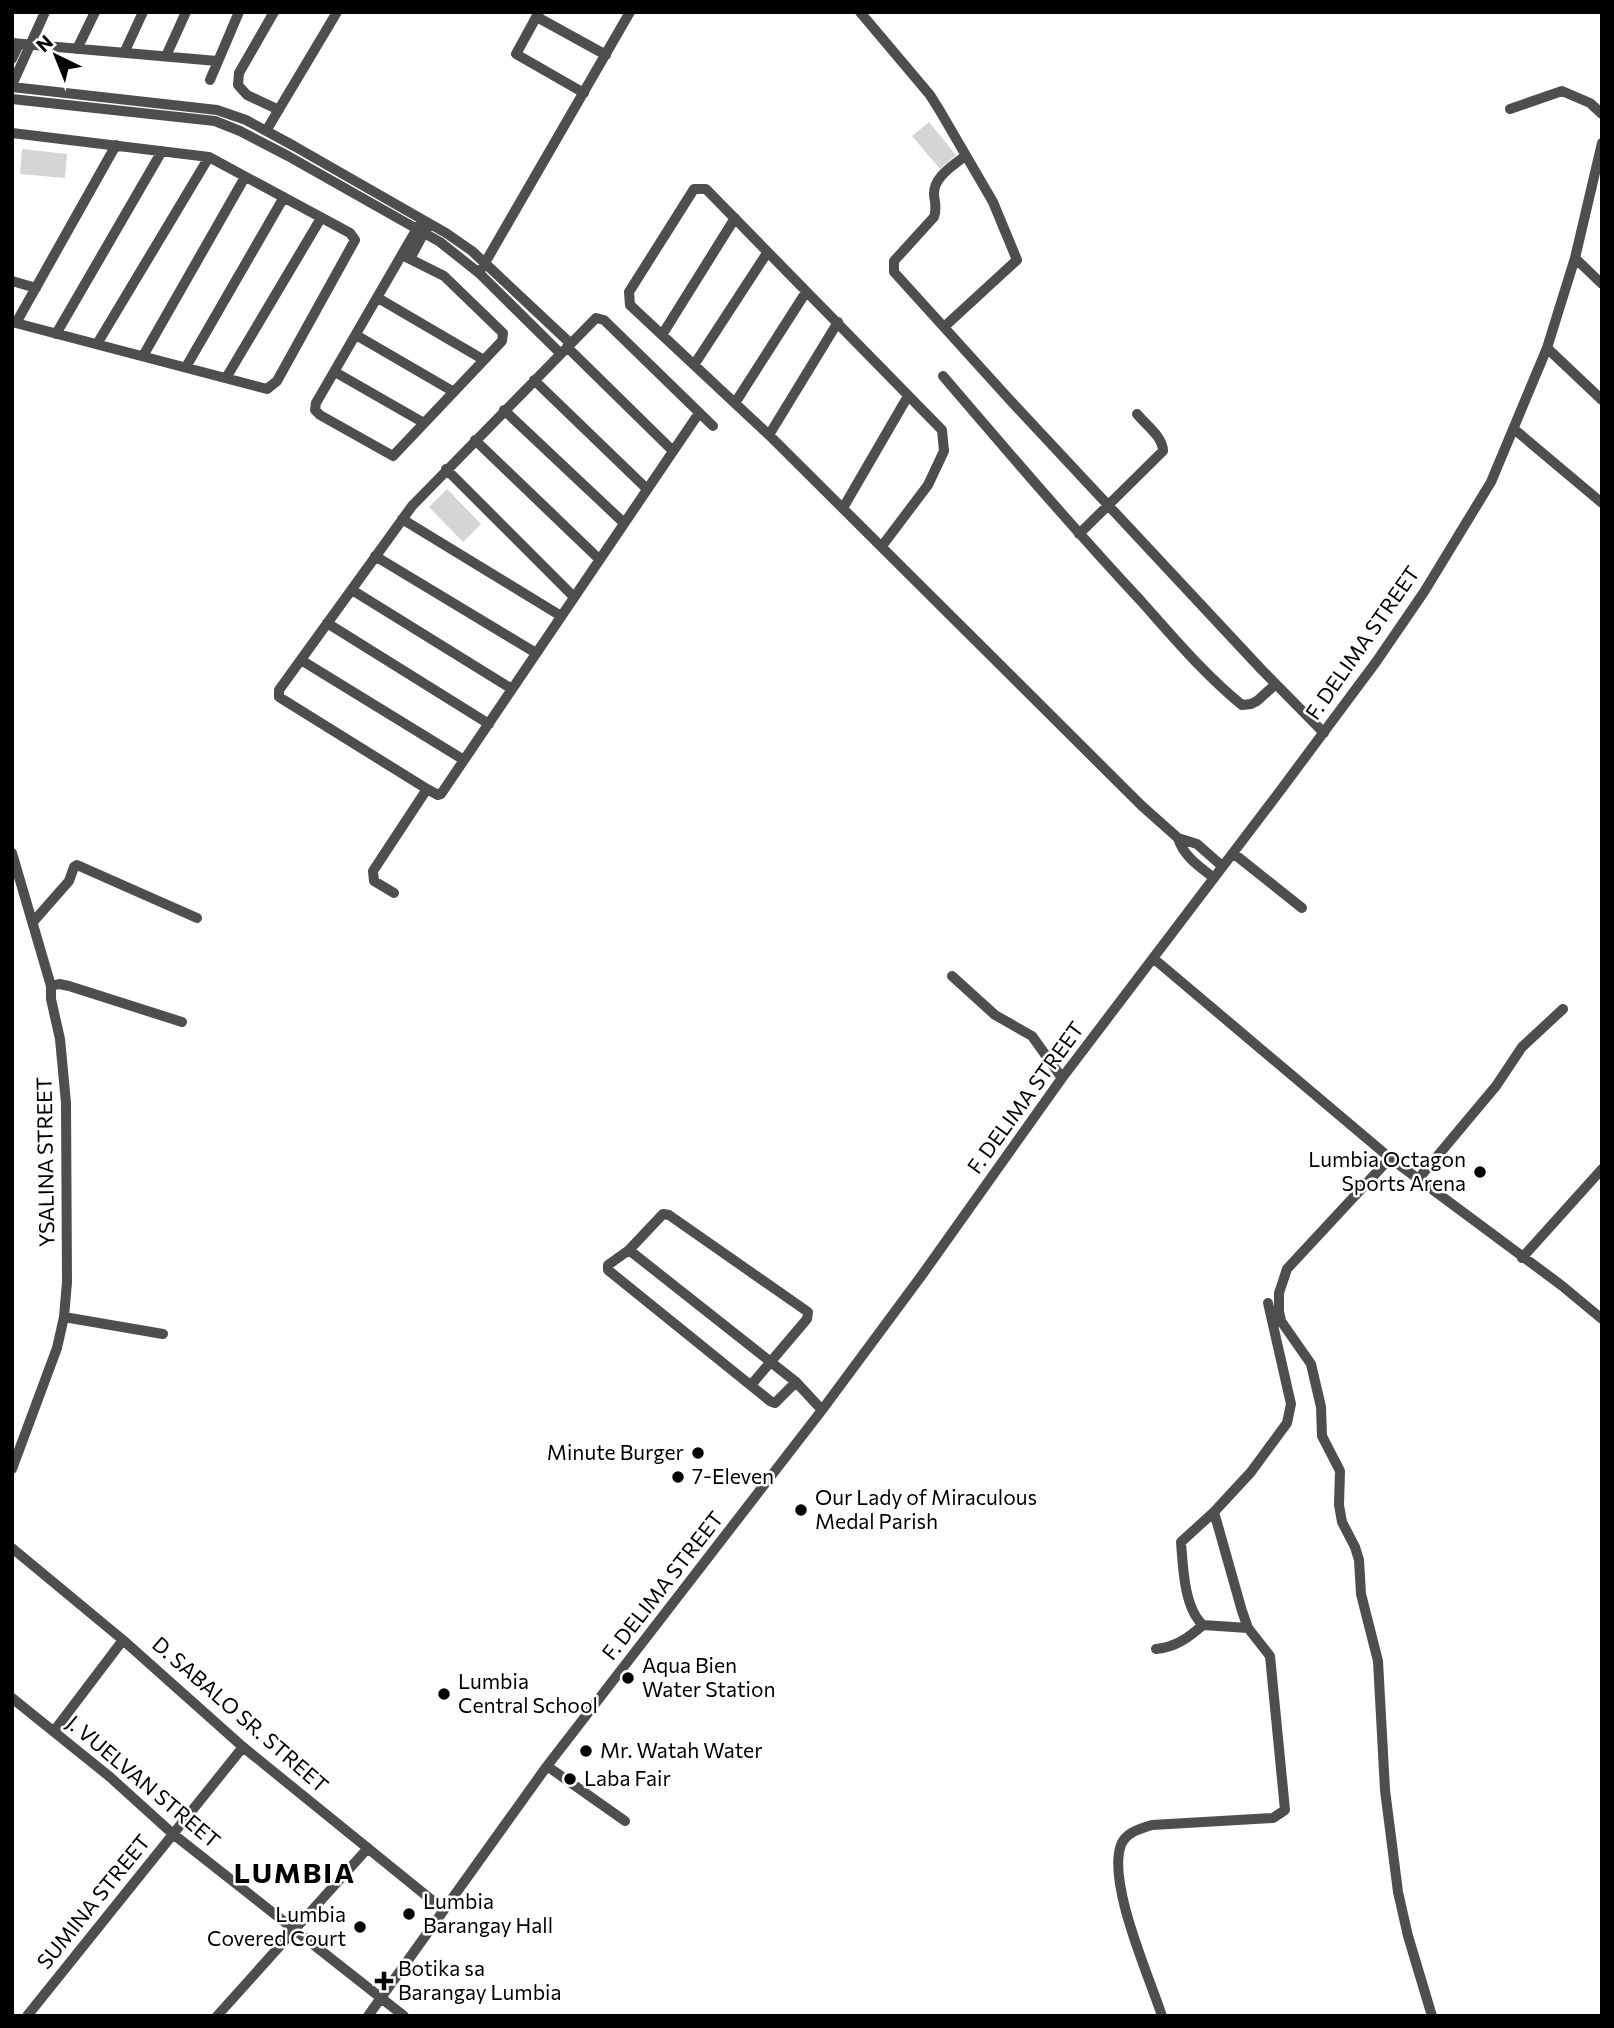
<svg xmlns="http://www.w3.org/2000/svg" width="1614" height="2028" viewBox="0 0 1614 2028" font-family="Commissioner,sans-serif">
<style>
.green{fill:#d5d5d5}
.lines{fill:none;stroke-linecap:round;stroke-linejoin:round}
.minor{stroke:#4e4e4e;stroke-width:10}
.poi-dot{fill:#000;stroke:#fff;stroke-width:2.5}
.labels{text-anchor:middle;stroke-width:5;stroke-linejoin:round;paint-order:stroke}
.street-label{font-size:21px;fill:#000;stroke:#fff}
.poi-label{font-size:21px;fill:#000;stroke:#fff;text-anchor:start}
.district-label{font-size:28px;font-weight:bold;letter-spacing:2px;fill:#000;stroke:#fff}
</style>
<rect width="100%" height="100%" fill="#fff"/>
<path class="green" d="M929 122 956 155 940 169 912 136Z
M22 149 67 154 65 178 20 174Z
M447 489 481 524 463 542 429 507Z"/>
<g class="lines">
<path class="minor" d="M274 12 239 73 238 85 247 95 279 110
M539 12 516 54 584 93
M860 12 930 95 940 111 993 202 1017 260 944 327
M537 17 606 55
M12 43 217 61
M77 49 95 12
M124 53 143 12
M166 56 186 12
M12 59 19 44
M210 80 239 12
M12 85 45 12
M12 87 217 110 246 120 294 146 446 233 472 251 570 343
M12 99 215 121 240 131 288 156 440 242 479 273 560 353
M1510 109 1562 91 1590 103 1602 114
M266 131 337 12
M12 133 209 157 350 233 355 240 277 381 267 389 12 322
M965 156C953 166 933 177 934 195 935 203 937 209 934 217L894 261V272L1009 399 1261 669 1324 733
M402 255 444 276 503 333 502 341 393 456 320 415 315 410 316 403 419 225
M1575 258 1602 284
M410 259 427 227
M482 268 630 12
M12 281 36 288
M378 298 484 360
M16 323 116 145
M56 334 162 151
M356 335 454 392
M662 335 735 218
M97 344 209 157
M567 347 673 451
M1547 348 1602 400
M143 356 245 177
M694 365 767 253
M186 367 284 197
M335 372 424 423
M943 376C1008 452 1073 528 1141 601 1173 637 1205 675 1242 705L1251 704 1257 701 1276 684
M226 378 321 218
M534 380 647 489
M735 403 806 292
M504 410 624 523
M699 413 441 794 438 795 427 789 279 697V690L412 506 596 318 604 320 713 426
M1514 429 1602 503
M769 435 838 322
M475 440 599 559
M446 469 574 597
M843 508 908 396
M402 519 561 616
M1079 534 1163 451C1163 437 1146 425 1137 414
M882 546 928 485 944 451 942 430 706 189H694L629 292 630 305 769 435 1142 806 1178 838 1197 844 1222 866
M375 556 536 653
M352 590 512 689
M327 623 489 724
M301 660 464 760
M1178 838C1183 856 1200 867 1214 878
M12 853 51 986V999L60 1039 66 1103 67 1282 64 1317 57 1348 12 1469
M1233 853 1302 908
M394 893 374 881 373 871 427 789
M33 922 69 881 74 867 77 865 197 918
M1153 958 1390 1158 1561 1285 1602 1319
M952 976 995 1015 1032 1036 1062 1078
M51 986 59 984 69 986 182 1022
M1390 1158 1287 1269 1279 1293V1311L1281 1321 1311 1364 1321 1407 1322 1436 1340 1471 1339 1505 1342 1522 1355 1547 1359 1560 1361 1594 1378 1661 1385 1790 1398 1892 1408 1936 1432 2016
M1419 1178 1496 1086 1522 1047 1563 1009
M629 1250 796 1382 822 1410
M1522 1258 1602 1169
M64 1317 163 1334
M751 1385 807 1319 808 1312 669 1215 663 1214 629 1250 608 1265V1270L770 1401 775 1403 796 1382
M1214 1512 1181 1542C1183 1567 1184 1608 1203 1625L1248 1628
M12 1548 123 1640 243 1747 444 1910
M1156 1649C1176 1647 1188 1638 1203 1625
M12 1698 110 1777 173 1834 404 2016
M54 1731 123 1640
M547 1766 625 1821
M27 2016 243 1747
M217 2016 368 1848
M368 2016 547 1766 822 1410 922 1275 1062 1078 1277 795 1376 662 1424 592 1491 482 1547 348 1575 258 1602 143
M1162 2016C1149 1976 1107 1883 1121 1845 1126 1832 1140 1829 1152 1825L1273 1818 1285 1810 1270 1656 1248 1628 1242 1611 1214 1512 1251 1472 1287 1423 1291 1404 1268 1303"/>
</g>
<g class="poi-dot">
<circle cx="1480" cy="1172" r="7"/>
<circle cx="698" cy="1453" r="7"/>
<circle cx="678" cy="1477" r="7"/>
<circle cx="801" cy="1510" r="7"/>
<circle cx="628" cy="1678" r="7"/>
<circle cx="444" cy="1694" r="7"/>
<circle cx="586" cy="1751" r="7"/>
<circle cx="570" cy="1779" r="7"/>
<circle cx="409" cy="1914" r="7"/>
<circle cx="360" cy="1927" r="7"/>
<path d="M380.5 1970.5h7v7h7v7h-7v7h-7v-7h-7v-7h7z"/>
</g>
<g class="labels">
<g class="street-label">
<text transform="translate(1363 643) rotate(-55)" y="7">F. DELIMA STREET</text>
<text transform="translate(1026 1098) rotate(-54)" y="7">F. DELIMA STREET</text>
<text transform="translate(46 1162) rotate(-91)" y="7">YSALINA STREET</text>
<text transform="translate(663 1586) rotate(-52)" y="7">F. DELIMA STREET</text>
<text transform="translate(240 1715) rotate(41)" y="7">D. SABALO SR. STREET</text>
<text transform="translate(143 1782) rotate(40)" y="7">J. VUELVAN STREET</text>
<text transform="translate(94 1902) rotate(-51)" y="7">SUMINA STREET</text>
</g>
<g class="poi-label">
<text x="1466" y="1167" text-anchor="end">Lumbia Octagon<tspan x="1466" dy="24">Sports Arena</tspan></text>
<text x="684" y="1460" text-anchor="end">Minute Burger</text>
<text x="692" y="1484">7-Eleven</text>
<text x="815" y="1505">Our Lady of Miraculous<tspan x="815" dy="24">Medal Parish</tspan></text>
<text x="642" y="1673">Aqua Bien<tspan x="642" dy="24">Water Station</tspan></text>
<text x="458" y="1689">Lumbia<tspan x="458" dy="24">Central School</tspan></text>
<text x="600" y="1758">Mr. Watah Water</text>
<text x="584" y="1786">Laba Fair</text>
<text x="423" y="1909">Lumbia<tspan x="423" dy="24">Barangay Hall</tspan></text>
<text x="346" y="1922" text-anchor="end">Lumbia<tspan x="346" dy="24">Covered Court</tspan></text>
<text x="398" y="1976">Botika sa<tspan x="398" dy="24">Barangay Lumbia</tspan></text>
</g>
<g class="district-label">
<text x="295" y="1883">LUMBIA</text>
</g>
</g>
<rect width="1614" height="2028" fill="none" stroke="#000000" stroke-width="28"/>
<g transform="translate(56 56) rotate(317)" stroke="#ffffff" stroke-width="5" paint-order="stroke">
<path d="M0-5L12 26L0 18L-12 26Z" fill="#000000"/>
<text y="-10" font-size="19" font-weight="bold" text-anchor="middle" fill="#000000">N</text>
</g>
</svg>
